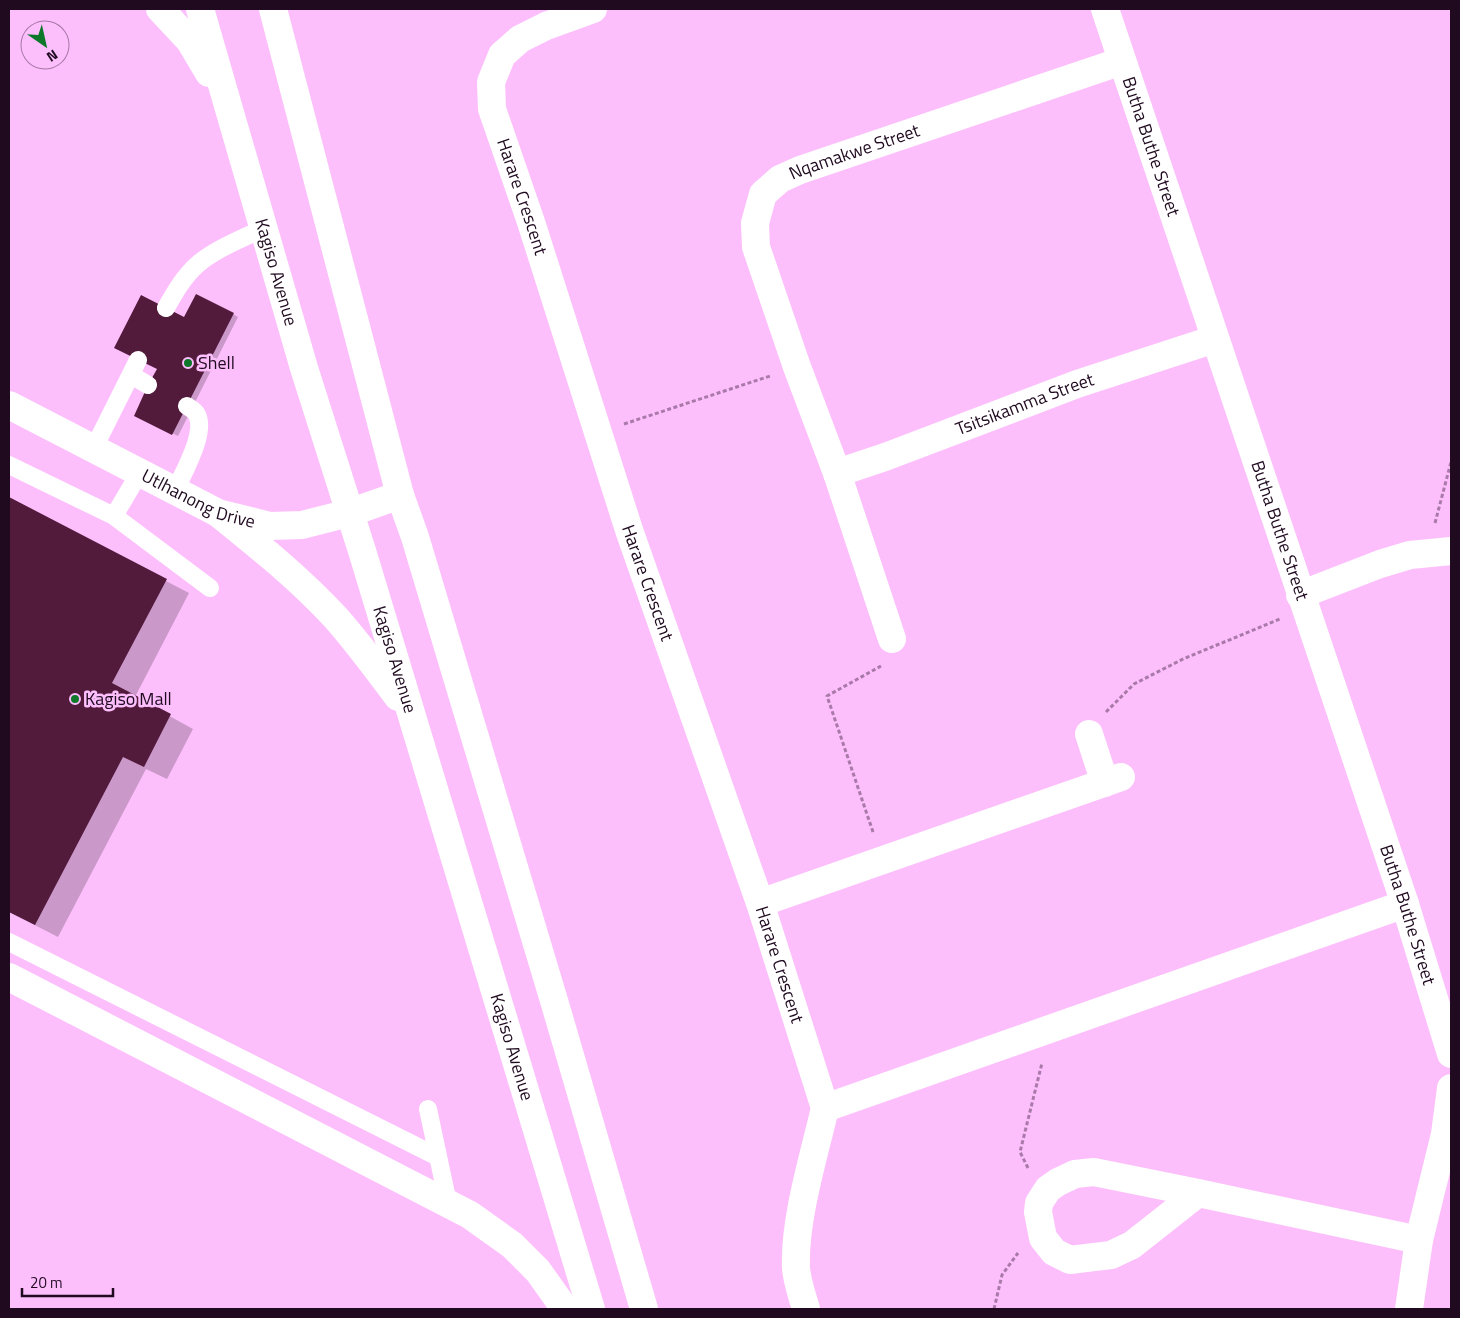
<svg xmlns="http://www.w3.org/2000/svg" width="1460" height="1318" viewBox="0 0 1460 1318" font-family="'Titillium Web',sans-serif">
<style>
.shadow{fill:#0003}
.building{fill:#521a3b}
.lines{fill:none;stroke-linecap:round;stroke-linejoin:round}
.path{stroke:#a97aa9;stroke-width:3;stroke-dasharray:4 2.5;stroke-linecap:butt}
.service{stroke:#fff;stroke-width:18}
.minor{stroke:#fff;stroke-width:28}
.tertiary{stroke:#fff;stroke-width:28}
.poi-dot{fill:#0d772a;stroke:#fdbffc;stroke-width:2}
.labels{text-anchor:middle;stroke-width:5;stroke-linejoin:round;paint-order:stroke}
.street-label{font-size:18px;fill:#200a20;stroke:#fdbffc}
.poi-label{font-size:18px;fill:#200a20;stroke:#fdbffc;text-anchor:start}
</style>
<rect width="100%" height="100%" fill="#fdbffc"/>
<path class="shadow" d="M233 314 238 317 178 436 141 418 185 319Z
M9 499 189 593 135 697 193 729 167 779 146 769 58 937 9 912Z"/>
<path class="building" d="M196 294 234 313 172 435 134 416 148 385 157 369 114 348 141 295 184 317Z
M9 497 167 579 112 683 171 714 144 767 123 757 35 925 9 912Z"/>
<g class="lines">
<path class="path" d="M624 424 770 376
M1435 523 1451 462
M1106 712 1134 684 1183 659 1280 619
M873 832 827 696 881 666
M1028 1168 1020 1152 1042 1063
M994 1309 1002 1275 1018 1253"/>
<path class="service" d="M166 308C175 292 184 276 198 264 215 249 244 238 264 228
M131 375 148 385
M94 448 138 360
M9 465 114 516
M140 472 114 516 210 588
M175 491C183 473 208 431 196 413 194 410 190 408 187 406
M9 942 438 1157
M428 1109 448 1203"/>
<g class="minor">
<path id="s1" d="M593 9 546 26 520 39 502 55 491 82 492 109 531 222 629 530 760 903 825 1108"/>
<path id="s2" d="M1105 9 1405 904 1451 1054"/>
<path id="s3" d="M9 405 218 513 270 526 302 525 349 513 400 495"/>
<path id="s4" d="M837 473 885 457 1077 384 1215 339"/>
<path d="M1300 595 1380 564 1410 555 1451 551"/>
<path id="s5" d="M892 639 837 473 797 367 756 247 755 223 763 194 780 179 800 170 1122 61"/>
<path d="M1089 734 1105 783"/>
<path d="M760 903 1121 777"/>
<path d="M9 977 470 1215 512 1245 538 1271 565 1309"/>
<path d="M825 1108 1405 904"/>
<path d="M1198 1193 1132 1245 1111 1255 1070 1260 1054 1252 1043 1238 1038 1212 1039 1203 1048 1189 1058 1182 1075 1174 1094 1172 1198 1193 1419 1240"/>
<path d="M806 1309C802 1296 797 1281 796 1268 794 1219 814 1156 825 1108"/>
<path d="M1409 1309 1419 1240 1445 1134 1451 1088"/>
</g>
<g class="tertiary">
<path d="M160 9 190 41 209 73"/>
<path id="s6" d="M200 9 304 368 363 554 591 1309"/>
<path d="M273 9 400 495 415 537 555 1004 644 1309"/>
<path d="M218 513C259 546 300 579 336 618 358 643 378 670 398 697"/>
</g>
</g>
<g class="poi-dot">
<circle cx="188" cy="363" r="5"/>
<circle cx="75" cy="699" r="5"/>
</g>
<g class="labels">
<g class="street-label">
<text dy="6" stroke="none"><textPath href="#s2" startOffset="145">Butha Buthe Street</textPath></text>
<text dy="6" stroke="none"><textPath href="#s5" startOffset="571">Nqamakwe Street</textPath></text>
<text dy="6" stroke="none"><textPath href="#s1" startOffset="252">Harare Crescent</textPath></text>
<text dy="6" stroke="none"><textPath href="#s6" startOffset="274">Kagiso Avenue</textPath></text>
<text dy="6" stroke="none"><textPath href="#s4" startOffset="200">Tsitsikamma Street</textPath></text>
<text dy="6" stroke="none"><textPath href="#s3" startOffset="212">Utlhanong Drive</textPath></text>
<text dy="6" stroke="none"><textPath href="#s2" startOffset="550">Butha Buthe Street</textPath></text>
<text dy="6" stroke="none"><textPath href="#s1" startOffset="658">Harare Crescent</textPath></text>
<text dy="6" stroke="none"><textPath href="#s6" startOffset="679">Kagiso Avenue</textPath></text>
<text dy="6" stroke="none"><textPath href="#s2" startOffset="955">Butha Buthe Street</textPath></text>
<text dy="6" stroke="none"><textPath href="#s1" startOffset="1062">Harare Crescent</textPath></text>
<text dy="6" stroke="none"><textPath href="#s6" startOffset="1084">Kagiso Avenue</textPath></text>
</g>
<g class="poi-label">
<text x="198" y="369">Shell</text>
<text x="85" y="705">Kagiso Mall</text>
</g>
</g>
<rect width="1460" height="1318" fill="none" stroke="#200a20" stroke-width="20"/>
<g transform="translate(45 45) rotate(146)"><circle r="24" fill="#fdbffc" stroke="#a577a4"/>
<path d="M0-4L9 19L0 12L-9 19Z" fill="#0d772a"/>
<text y="-8" font-size="14" font-weight="bold" text-anchor="middle" fill="#200a20">N</text>
</g>
<path d="M22 1288v8h91v-8" fill="none" stroke="#200a20" stroke-width="2.5"/>
<text x="30" y="1288" font-size="15" fill="#200a20" stroke="#fdbffc" stroke-width="4" paint-order="stroke">20 m</text>
</svg>
